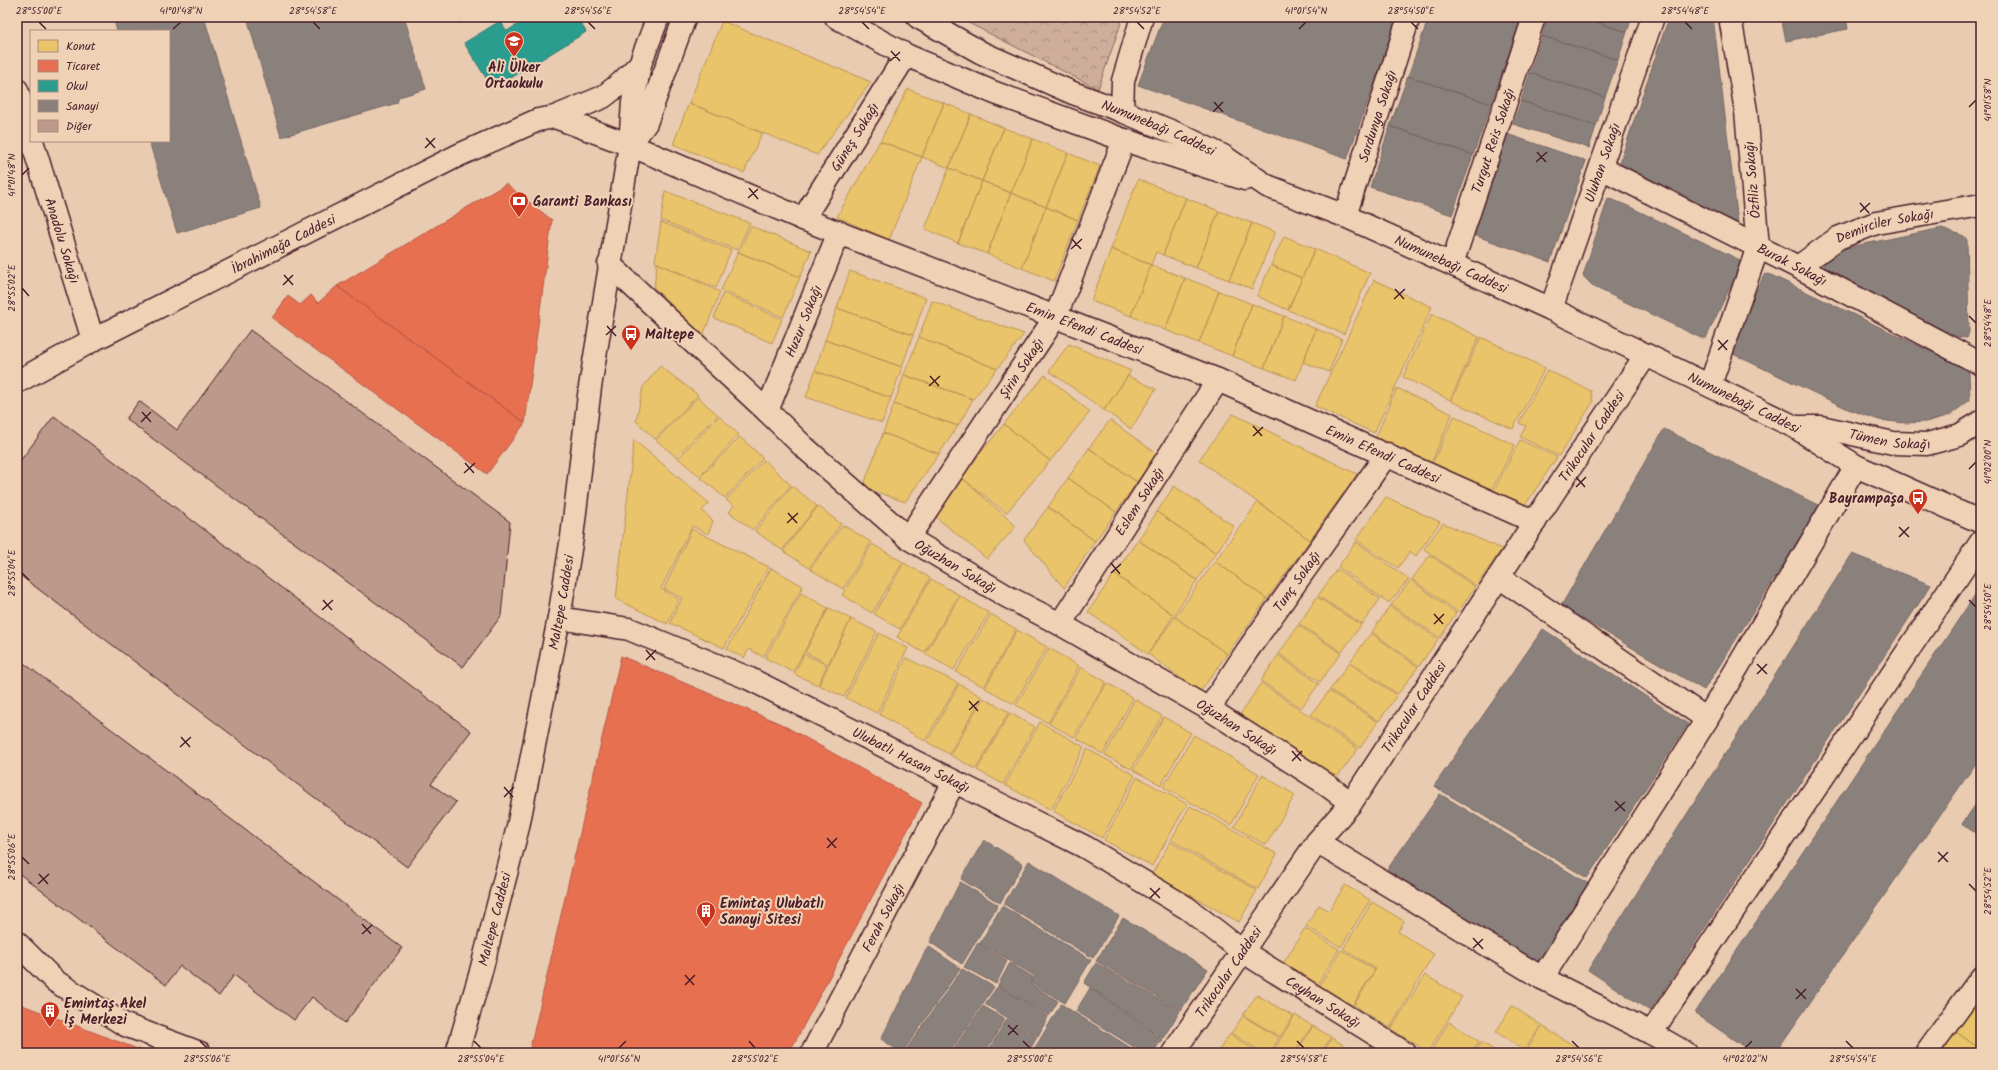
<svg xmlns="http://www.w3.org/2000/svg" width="1998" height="1070" viewBox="0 0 1998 1070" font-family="Kalam,sans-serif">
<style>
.park{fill:url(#park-crowns);stroke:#8c6663}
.homes{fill:#e9c46a;stroke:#b99257}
.shops{fill:#e76f51;stroke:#b85746}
.schools{fill:#2a9d8f;stroke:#347771}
.industry{fill:#8a817c;stroke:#776464}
.building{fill:#bc9a8b;stroke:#4a1f2b}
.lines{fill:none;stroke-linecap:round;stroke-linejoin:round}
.minor-casing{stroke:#4a1f2b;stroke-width:25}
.major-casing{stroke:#4a1f2b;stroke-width:25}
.minor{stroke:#efd2b6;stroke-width:22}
.major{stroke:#efd2b6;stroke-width:22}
.ticks{fill:none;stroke:#4a1f2b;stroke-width:1.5}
.labels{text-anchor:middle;stroke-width:4;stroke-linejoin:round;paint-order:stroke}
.poi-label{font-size:14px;font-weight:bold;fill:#4a1f2b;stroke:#efd2b6;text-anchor:start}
.street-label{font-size:14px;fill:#4a1f2b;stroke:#efd2b6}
.neatline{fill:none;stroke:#4a1f2b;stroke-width:1.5}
.ticks-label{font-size:10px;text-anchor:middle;fill:#4a1f2b}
</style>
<defs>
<pattern id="park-crowns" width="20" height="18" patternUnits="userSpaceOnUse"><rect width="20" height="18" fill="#ceae9b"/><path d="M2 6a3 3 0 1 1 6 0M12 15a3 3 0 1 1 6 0" fill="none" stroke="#a98d7f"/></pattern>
</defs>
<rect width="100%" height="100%" fill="#e8cbb0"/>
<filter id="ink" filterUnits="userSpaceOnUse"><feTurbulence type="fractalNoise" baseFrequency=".025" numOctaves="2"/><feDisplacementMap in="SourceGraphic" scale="8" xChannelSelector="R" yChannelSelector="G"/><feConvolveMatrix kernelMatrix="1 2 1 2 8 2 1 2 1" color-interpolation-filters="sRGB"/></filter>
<g filter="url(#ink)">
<path class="park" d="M957 17H1123L1098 89Z"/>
<path class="homes" d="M722 21 871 82 817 155 689 103Z
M908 89 944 103 922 157 880 141Z
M689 103 762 133 744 173 673 144Z
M944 103 971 114 949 168 922 157Z
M971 114 1004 128 982 181 949 168Z
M1004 128 1033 139 1011 193 982 181Z
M1033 139 1068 153 1046 207 1011 193Z
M880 141 922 157 889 240 837 217Z
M1068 153 1100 166 1078 220 1046 207Z
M949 168 982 181 958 243 925 229Z
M1138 179 1186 198 1163 255 1156 252 1151 265 1111 249Z
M982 181 1011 193 987 254 958 243Z
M665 191 750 223 737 250 661 220Z
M1011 193 1046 207 1022 268 987 254Z
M1186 198 1219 211 1196 268 1163 255Z
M1046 207 1078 220 1054 281 1022 268Z
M1219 211 1252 223 1229 280 1196 268Z
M661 222 731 250 716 288 655 262Z
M1252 223 1275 232 1252 289 1229 280Z
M751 226 811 251 800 277 738 252Z
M1284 236 1315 249 1302 278 1271 265Z
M1111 249 1151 265 1131 316 1091 301Z
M1315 249 1370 273 1344 334 1288 310Z
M738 252 800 277 783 317 721 290Z
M657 263 720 292 703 336 654 288Z
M1151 265 1185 278 1165 330 1131 316Z
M1271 265 1302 278 1288 310 1257 296Z
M850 271 926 298 913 335 837 308Z
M1185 278 1219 291 1199 343 1165 330Z
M1374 280 1432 307 1374 433 1315 406Z
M1219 291 1252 304 1232 356 1199 343Z
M723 293 782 319 772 343 714 318Z
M932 301 1024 334 997 369 919 337Z
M1252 304 1284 316 1264 368 1232 356Z
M837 308 913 335 902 367 825 340Z
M1432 314 1479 337 1450 400 1403 377Z
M1284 316 1316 329 1296 380 1264 368Z
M1316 329 1342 339 1329 372 1303 362Z
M919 337 997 369 973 399 904 375Z
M1481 337 1545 368 1513 429 1451 401Z
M825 340 902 367 891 398 815 371Z
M1069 344 1131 371 1104 410 1049 371Z
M660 366 698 395 655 439 636 421 643 387Z
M1547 370 1591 391 1593 402 1559 456 1520 437 1526 426 1519 423Z
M815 371 891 398 882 423 806 397Z
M904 375 973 399 958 426 894 404Z
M1045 375 1090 412 1050 461 1004 424Z
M1128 376 1156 389 1131 429 1104 410Z
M1397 388 1452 414 1430 466 1375 439Z
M698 397 718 415 676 457 656 440Z
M894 404 958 426 939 454 883 433Z
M1233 414 1357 474 1310 540 1199 460Z
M719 416 739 435 699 476 678 458Z
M1454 416 1515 445 1489 495 1431 467Z
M1110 420 1157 454 1137 482 1089 448Z
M1004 424 1050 461 1006 513 961 477Z
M883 433 939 454 905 502 863 487Z
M740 437 763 458 725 498 700 477Z
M634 440 709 503 702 511 713 521 708 534 692 526 661 589 679 599 667 624 616 599Z
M1520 440 1557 457 1522 510 1491 496Z
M1089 448 1137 482 1116 512 1068 478Z
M764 460 791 485 753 530 729 512 734 506 726 500Z
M961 477 1016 526 987 559 931 513Z
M1068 478 1116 512 1095 541 1048 507Z
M792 486 817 506 782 550 755 531Z
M1174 486 1234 526 1216 553 1157 512Z
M1386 497 1440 522 1416 556 1410 551 1398 568 1356 540Z
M1258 502 1310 540 1267 599 1215 561Z
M818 506 841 524 809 568 783 551Z
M1048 507 1095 541 1064 588 1024 540Z
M1157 512 1216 553 1197 580 1138 540Z
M1443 523 1502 549 1476 586 1424 549Z
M843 525 871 542 843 589 810 569Z
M692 529 769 567 724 648 670 623 682 598 664 589Z
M1138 540 1197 580 1174 615 1114 574Z
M1356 542 1409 579 1389 603 1338 567Z
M872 544 903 562 872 613 842 595Z
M1430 555 1475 587 1458 612 1412 579Z
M1215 561 1267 599 1227 654 1175 617Z
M904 563 930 578 900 629 874 614Z
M771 568 803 586 763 657 749 649 744 658 727 649Z
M1337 569 1380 599 1362 624 1318 596Z
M1114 574 1174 615 1148 654 1088 612Z
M931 579 959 595 924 653 897 637Z
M1411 580 1456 613 1440 638 1391 605Z
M801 593 828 608 793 672 765 658Z
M960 596 989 613 954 670 925 654Z
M1317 597 1361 625 1342 652 1299 624Z
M1390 606 1438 639 1419 666 1372 632Z
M829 608 851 619 828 664 805 652Z
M991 614 1016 629 984 687 956 672Z
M1175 617 1227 654 1200 692 1148 654Z
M851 619 877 632 844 697 819 685Z
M1298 625 1341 653 1320 682 1279 654Z
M1017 630 1047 647 1014 704 985 688Z
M879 633 908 648 877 713 846 698Z
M1371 633 1418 667 1398 694 1350 662Z
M1049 648 1079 666 1048 723 1016 705Z
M804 654 827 665 818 685 794 674Z
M1278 655 1319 684 1301 708 1261 681Z
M906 658 958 683 925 741 879 714Z
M1349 663 1397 695 1379 721 1330 690Z
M1081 667 1106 682 1074 737 1049 724Z
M1107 683 1133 698 1103 754 1076 738Z
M1261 683 1358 749 1335 780 1240 715Z
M959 684 982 697 949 754 927 742Z
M1329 691 1378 722 1360 748 1311 715Z
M983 698 1009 712 976 769 950 755Z
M1135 699 1162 716 1131 769 1105 755Z
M1010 713 1035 727 1003 784 977 770Z
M1164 717 1191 733 1161 785 1133 770Z
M1040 722 1084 747 1051 810 1005 785Z
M1194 735 1259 774 1231 825 1163 787Z
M1087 749 1135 775 1102 838 1053 811Z
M1262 775 1295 795 1266 845 1234 827Z
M1137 777 1187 804 1152 866 1104 840Z
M1190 806 1277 854 1258 889 1171 840Z
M1170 842 1257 890 1239 922 1152 874Z
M1345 885 1370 900 1341 947 1306 926 1319 905 1329 911Z
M1372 902 1404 921 1398 932 1434 954 1390 1028 1354 1005 1376 969 1343 949Z
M1305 928 1339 949 1317 985 1283 964Z
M1341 950 1375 970 1352 1006 1319 986Z
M1425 975 1462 997 1428 1052 1391 1029Z
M1257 995 1293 1016 1280 1037 1243 1015Z
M1981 999V1050L1955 1031Z
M1512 1006 1541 1025 1525 1050 1496 1032Z
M1295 1015 1312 1026 1294 1053H1272Z
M1243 1016 1279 1038 1270 1053H1263L1231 1033Z
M1449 1022 1479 1041 1472 1053H1430Z
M1313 1026 1331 1037 1321 1053H1296Z
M1542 1026 1576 1047 1572 1053H1525Z
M1955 1031 1981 1050V1053H1939Z
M1230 1034 1259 1053H1217Z
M1332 1038 1357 1053H1323Z
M1481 1042 1499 1053H1474Z"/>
<path class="shops" d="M506 184 552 220 525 423 337 286Z
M337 286 525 423 487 474 272 318 288 296 300 305 311 295 318 303Z
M621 656 781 724 922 803 789 1053H529Z
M17 1003 148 1053H17Z"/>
<path class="schools" d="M458 17H491L459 23Z
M530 17H577L586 32 493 89 464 43 500 21 507 31Z"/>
<path class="industry" d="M113 17H204L261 208 177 233 149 141H169V31H117Z
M247 17H404L426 89 399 97 397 103 281 137Z
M1164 17H1398L1347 159 1138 85Z
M1429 17H1515L1521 19 1491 104 1408 76Z
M1548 17H1580L1627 32 1618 60 1542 36Z
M1580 17H1632L1627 32Z
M1669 17H1713L1738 223 1732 227 1617 171Z
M1781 17H1846L1848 29 1786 41Z
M1542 36 1618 60 1605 97 1530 73Z
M1530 73 1605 97 1596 126 1521 101Z
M1408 76 1491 104 1473 155 1390 126Z
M1521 101 1596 126 1589 148 1513 124Z
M1390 126 1473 155 1452 215 1370 187Z
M1504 133 1586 161 1550 262 1468 233Z
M1608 198 1628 206 1740 260V266L1706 338H1701L1594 287 1583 276Z
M1942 228 1964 236 1967 240 1969 332 1967 338 1958 337 1825 272 1823 267 1829 253 1835 250Z
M1769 274 1967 369 1969 373 1970 400 1950 415 1926 422 1905 423 1879 420 1848 409 1731 353 1729 350 1764 275Z
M1664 429 1820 506 1704 690 1561 606Z
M1852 554 1931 585 1650 1011 1588 970Z
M1981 586V756L1775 1053H1753L1695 1013Z
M1543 629 1688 724 1587 878 1434 786Z
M1440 794 1592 886 1538 969 1382 877Z
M1981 797V837L1962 824Z
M984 840 1023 864 1000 903 961 879Z
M1029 861 1119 916 1093 958 1004 904Z
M960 882 998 905 962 964 930 942Z
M1002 906 1091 960 1065 1003 1031 983 1035 976 980 943Z
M1123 918 1208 969 1181 1010 1096 961Z
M978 943 1007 961 996 984 964 967Z
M928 946 960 968 902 1053 881 1039Z
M1010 963 1033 977 1030 984 1058 1001 1049 1016 998 985Z
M1096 963 1180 1011 1163 1038 1084 983Z
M962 969 994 987 949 1053H904Z
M998 986 1048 1017 1038 1036 985 1004Z
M1090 988 1162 1039 1153 1053H1144L1076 1011Z
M1061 1004 1075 1013 1139 1053H1032Z
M983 1006 1005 1019 985 1053H951Z
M1007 1019 1037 1037 1028 1053H987Z"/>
<path class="building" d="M250 330 510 522 501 616 463 667 126 419 139 401 177 430Z
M54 416 471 731 431 784 456 802 407 867 17 573V465Z
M17 658 402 948 345 1023 312 997 294 1020 234 975 219 996 180 966 166 985 17 872Z"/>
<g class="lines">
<g class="minor-casing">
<g id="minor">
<path d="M17 90 31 136"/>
<path d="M1122 111 1123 81 1142 17"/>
<path id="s1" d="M32 141 93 340"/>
<path id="s2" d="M630 145 803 219 1218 380 1535 522"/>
<path id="s3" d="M1601 168 1798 267 1981 364"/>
<path id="s4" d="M1345 216 1409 17"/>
<path id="s5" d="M803 219 906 55"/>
<path id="s6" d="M609 264 767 411 804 447 908 538 1008 597 1060 624 1209 709 1320 780 1351 803"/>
<path id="s7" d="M1452 264 1534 17"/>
<path id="s8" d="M1798 267 1838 238 1876 223 1981 205"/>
<path id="s9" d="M1551 309 1653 17"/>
<path d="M1710 385 1758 247 1746 111 1730 17"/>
<path id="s10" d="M767 411 839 232"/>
<path id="s11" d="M908 538 1056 316 1124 140"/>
<path d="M1499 577 1707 719"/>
<path id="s12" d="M559 618 629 629 748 678 1085 847 1187 908 1242 951 1405 1053"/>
<path id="s13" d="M1060 624 1218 380"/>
<path id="s14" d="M1209 709 1247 651 1387 454"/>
<path d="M1317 842 1542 978 1651 1033 1686 1053"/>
<path d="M17 943 55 981 125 1025 200 1053"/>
<path d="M1542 978 1707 719 1856 466"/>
<path d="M1651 1033 1981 542"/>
<path id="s15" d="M812 1053 954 782"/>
<path id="s16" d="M1173 1053 1317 842 1351 803 1558 486 1646 355"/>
<path d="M1926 1053 1981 978"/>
</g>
</g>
<g class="major-casing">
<g id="major">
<path d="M836 17 906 55 995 93 1124 140 1245 179"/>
<path id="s17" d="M918 17 982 53 1073 93 1122 111 1180 135 1223 156 1267 186 1345 216 1551 309 1795 427 1856 466 1981 522"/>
<path d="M555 117 630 145"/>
<path d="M630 144 646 123 685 17"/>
<path id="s18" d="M17 382 93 340 459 155 538 120 555 117 603 97 621 83 640 64"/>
<path id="s19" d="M1796 427H1821L1893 443 1927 444 1960 435 1981 422"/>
<path id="s20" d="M457 1053 480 975 518 827 559 618 572 537 590 387 630 145 633 102 640 64 658 17"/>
</g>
</g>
<use href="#minor" class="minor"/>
<use href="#major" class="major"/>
</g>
</g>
<path class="ticks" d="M39 22 46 29M313 22 320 29M588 22 595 29M862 22 869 29M1137 22 1144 29M1411 22 1418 29M1685 22 1692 29M173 29 181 22M1299 29 1306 22M891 51 900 61M890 61 900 52M1214 102 1223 112M1969 107 1976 100M1213 112 1223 102M426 138 435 148M425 148 435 138M1537 152 1546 162M1536 162 1547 152M22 175 29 168M749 188 758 199M748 198 758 189M1860 203 1869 213M1860 212 1870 203M1072 239 1081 249M1071 249 1082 239M284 275 293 285M283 285 293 275M22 288 29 296M1395 289 1404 299M1394 299 1405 289M1969 316 1976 323M607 326 616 336M606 335 616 326M1718 340 1727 350M1718 350 1728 340M930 376 939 386M929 386 940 376M142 412 151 422M141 422 151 412M1253 426 1262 436M1253 436 1263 427M465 463 474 473M1969 469 1976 462M464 473 475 463M1576 477 1585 487M1576 487 1586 477M788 513 797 523M787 523 798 513M1899 527 1909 537M1899 537 1909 527M1111 563 1120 574M22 573 29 580M1111 573 1121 564M323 600 332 610M1969 600 1976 607M322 610 333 600M1434 614 1443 624M1434 624 1444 614M646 650 655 660M646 660 656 650M1757 664 1767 674M1757 674 1767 664M969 701 978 711M969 710 979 701M181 737 190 747M180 747 191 737M1292 751 1301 761M1292 761 1302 751M504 787 513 797M504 797 514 787M1615 801 1625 811M1615 811 1625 802M827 838 836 848M827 848 837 838M1938 852 1948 862M22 857 29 864M1938 862 1948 852M39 874 48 884M38 884 49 874M1969 884 1976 891M1150 888 1160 898M1150 898 1160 888M362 924 371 934M362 934 372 925M1473 938 1483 949M1473 948 1483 939M685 975 694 985M685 985 695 975M1796 989 1806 999M1796 999 1806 989M1008 1025 1018 1035M1008 1035 1018 1025M200 1041 207 1048M474 1041 481 1048M749 1041 755 1048M1023 1041 1030 1048M1297 1041 1304 1048M1572 1041 1579 1048M1846 1041 1853 1048M619 1048 626 1041M1745 1048 1752 1041"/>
<defs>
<g id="school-pin" transform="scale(1)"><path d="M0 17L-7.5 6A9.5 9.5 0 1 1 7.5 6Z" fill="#c8321e" stroke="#efd2b6"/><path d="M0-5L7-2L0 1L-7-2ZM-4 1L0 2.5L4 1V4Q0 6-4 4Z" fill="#fff"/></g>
<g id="bank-pin" transform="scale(1)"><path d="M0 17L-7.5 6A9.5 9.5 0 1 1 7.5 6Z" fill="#c8321e" stroke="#efd2b6"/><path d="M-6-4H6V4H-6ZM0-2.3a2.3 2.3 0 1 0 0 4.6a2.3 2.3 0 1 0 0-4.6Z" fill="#fff"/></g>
<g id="bus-pin" transform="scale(1)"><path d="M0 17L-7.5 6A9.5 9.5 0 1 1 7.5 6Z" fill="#c8321e" stroke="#efd2b6"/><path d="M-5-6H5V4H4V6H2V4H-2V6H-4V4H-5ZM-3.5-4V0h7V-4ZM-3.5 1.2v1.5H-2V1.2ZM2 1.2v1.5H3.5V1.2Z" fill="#fff"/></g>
<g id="building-pin" transform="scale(1)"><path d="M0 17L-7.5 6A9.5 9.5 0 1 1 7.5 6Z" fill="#c8321e" stroke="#efd2b6"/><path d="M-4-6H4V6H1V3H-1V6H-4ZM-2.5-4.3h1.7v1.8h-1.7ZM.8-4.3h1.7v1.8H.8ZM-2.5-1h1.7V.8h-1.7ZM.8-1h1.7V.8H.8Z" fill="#fff"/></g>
</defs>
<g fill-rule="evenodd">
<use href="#school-pin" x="514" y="41"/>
<use href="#bank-pin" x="519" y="201"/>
<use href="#bus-pin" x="631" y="334"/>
<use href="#bus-pin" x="1918" y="498"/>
<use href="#building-pin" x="706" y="911"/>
<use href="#building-pin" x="50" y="1011"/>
</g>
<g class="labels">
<g class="poi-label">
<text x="514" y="72" text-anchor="middle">Ali Ülker<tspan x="514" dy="16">Ortaokulu</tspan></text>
<text x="533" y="206">Garanti Bankası</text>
<text x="645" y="339">Maltepe</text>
<text x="1904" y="503" text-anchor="end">Bayrampaşa</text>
<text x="720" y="908">Emintaş Ulubatlı<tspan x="720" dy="16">Sanayi Sitesi</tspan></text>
<text x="64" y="1008">Emintaş Akel<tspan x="64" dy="16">İş Merkezi</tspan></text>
</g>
<g class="street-label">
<text dy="5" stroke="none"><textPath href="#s4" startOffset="105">Sardunya Sokağı</textPath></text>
<text dy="5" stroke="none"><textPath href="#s17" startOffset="265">Numunebağı Caddesi</textPath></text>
<text dy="5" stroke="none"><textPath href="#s5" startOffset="97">Güneş Sokağı</textPath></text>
<text dy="5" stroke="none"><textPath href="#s7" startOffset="130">Turgut Reis Sokağı</textPath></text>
<text dy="5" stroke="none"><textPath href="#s9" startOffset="155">Uluhan Sokağı</textPath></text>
<text transform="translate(1752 180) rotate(-95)" y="5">Özfiliz Sokağı</text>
<text dy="5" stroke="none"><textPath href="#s8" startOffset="98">Demirciler Sokağı</textPath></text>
<text dy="5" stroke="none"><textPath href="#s1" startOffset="104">Anadolu Sokağı</textPath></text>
<text dy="5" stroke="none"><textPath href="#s18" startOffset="300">İbrahimağa Caddesi</textPath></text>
<text dy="5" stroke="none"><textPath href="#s17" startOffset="589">Numunebağı Caddesi</textPath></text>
<text dy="5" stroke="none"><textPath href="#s3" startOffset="214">Burak Sokağı</textPath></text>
<text dy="5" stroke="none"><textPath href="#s10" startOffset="97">Huzur Sokağı</textPath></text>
<text dy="5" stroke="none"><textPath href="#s2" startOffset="490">Emin Efendi Caddesi</textPath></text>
<text dy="5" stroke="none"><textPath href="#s11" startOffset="204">Şirin Sokağı</textPath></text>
<text dy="5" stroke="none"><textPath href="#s17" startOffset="913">Numunebağı Caddesi</textPath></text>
<text dy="5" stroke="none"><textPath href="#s16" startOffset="746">Trikocular Caddesi</textPath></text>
<text dy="5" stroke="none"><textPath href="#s19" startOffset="95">Tümen Sokağı</textPath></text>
<text dy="5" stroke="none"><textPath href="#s2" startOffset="814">Emin Efendi Caddesi</textPath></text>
<text dy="5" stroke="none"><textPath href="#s13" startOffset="146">Eslem Sokağı</textPath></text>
<text dy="5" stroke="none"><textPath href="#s6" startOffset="461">Oğuzhan Sokağı</textPath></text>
<text dy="5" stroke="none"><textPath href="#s14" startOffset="155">Tunç Sokağı</textPath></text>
<text dy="5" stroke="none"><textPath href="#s20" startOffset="463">Maltepe Caddesi</textPath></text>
<text dy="5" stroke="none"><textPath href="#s16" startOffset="422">Trikocular Caddesi</textPath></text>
<text dy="5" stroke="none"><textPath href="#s6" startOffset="785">Oğuzhan Sokağı</textPath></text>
<text dy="5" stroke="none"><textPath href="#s12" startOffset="382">Ulubatlı Hasan Sokağı</textPath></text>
<text dy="5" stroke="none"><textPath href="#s15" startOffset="153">Ferah Sokağı</textPath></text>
<text dy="5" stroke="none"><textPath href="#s20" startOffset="139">Maltepe Caddesi</textPath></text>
<text dy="5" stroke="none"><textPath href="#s16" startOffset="98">Trikocular Caddesi</textPath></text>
<text dy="5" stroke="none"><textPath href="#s12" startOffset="861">Ceyhan Sokağı</textPath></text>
</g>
</g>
<rect width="1998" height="1070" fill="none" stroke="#efd2b6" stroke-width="44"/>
<rect x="30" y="30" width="140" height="112" fill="#efd2b6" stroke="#ad8a7e"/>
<rect x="38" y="40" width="20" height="12" fill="#e9c46a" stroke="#ad8a7e"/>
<text x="66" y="50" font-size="12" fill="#4a1f2b">Konut</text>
<rect x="38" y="60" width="20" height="12" fill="#e76f51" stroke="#ad8a7e"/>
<text x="66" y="70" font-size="12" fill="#4a1f2b">Ticaret</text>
<rect x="38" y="80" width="20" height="12" fill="#2a9d8f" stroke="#ad8a7e"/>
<text x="66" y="90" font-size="12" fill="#4a1f2b">Okul</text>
<rect x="38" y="100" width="20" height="12" fill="#8a817c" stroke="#ad8a7e"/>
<text x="66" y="110" font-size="12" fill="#4a1f2b">Sanayi</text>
<rect x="38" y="120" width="20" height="12" fill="#bc9a8b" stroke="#ad8a7e"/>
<text x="66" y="130" font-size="12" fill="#4a1f2b">Diğer</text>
<rect x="22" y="22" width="1954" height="1026" class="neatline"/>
<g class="ticks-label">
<text x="39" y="14">28°55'00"E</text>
<text x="181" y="14">41°01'48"N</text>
<text x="313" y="14">28°54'58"E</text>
<text x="588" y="14">28°54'56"E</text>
<text x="862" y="14">28°54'54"E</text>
<text x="1137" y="14">28°54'52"E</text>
<text x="1306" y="14">41°01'54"N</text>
<text x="1411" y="14">28°54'50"E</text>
<text x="1685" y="14">28°54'48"E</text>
<text transform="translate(1987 100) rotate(-90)" y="4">41°01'58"N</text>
<text transform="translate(11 175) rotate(-90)" y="4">41°01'48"N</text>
<text transform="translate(11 288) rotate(-90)" y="4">28°55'02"E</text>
<text transform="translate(1987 323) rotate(-90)" y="4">28°54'48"E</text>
<text transform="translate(1987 462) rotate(-90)" y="4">41°02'00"N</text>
<text transform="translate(11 573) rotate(-90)" y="4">28°55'04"E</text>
<text transform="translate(1987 607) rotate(-90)" y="4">28°54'50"E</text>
<text transform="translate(11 857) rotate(-90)" y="4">28°55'06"E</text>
<text transform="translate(1987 891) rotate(-90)" y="4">28°54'52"E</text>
<text x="207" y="1062">28°55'06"E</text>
<text x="481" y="1062">28°55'04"E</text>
<text x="619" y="1062">41°01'56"N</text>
<text x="755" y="1062">28°55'02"E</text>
<text x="1030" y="1062">28°55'00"E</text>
<text x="1304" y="1062">28°54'58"E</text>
<text x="1579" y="1062">28°54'56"E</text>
<text x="1745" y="1062">41°02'02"N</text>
<text x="1853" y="1062">28°54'54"E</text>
</g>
</svg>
